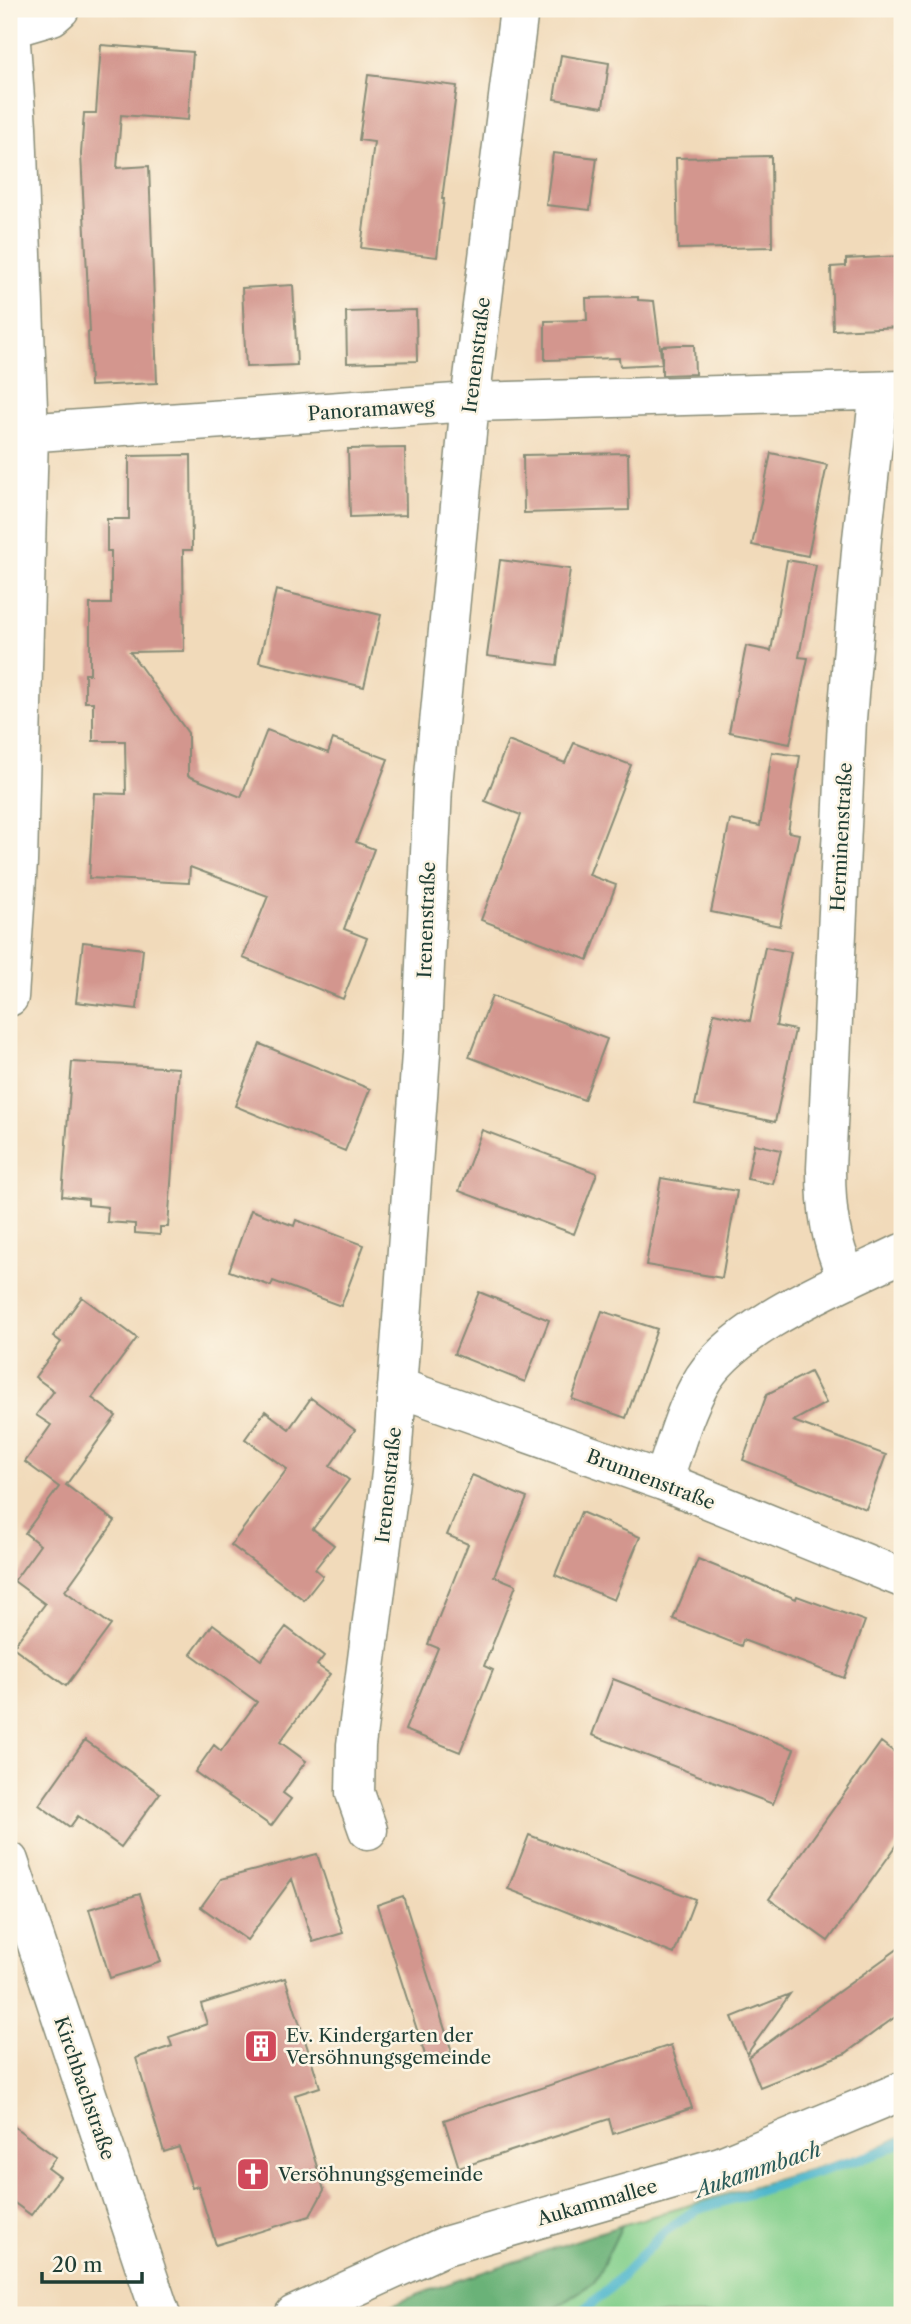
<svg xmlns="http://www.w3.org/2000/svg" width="911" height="2324" viewBox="0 0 911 2324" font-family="'Libre Caslon Text',serif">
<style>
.green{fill:#84d08d;stroke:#528660;stroke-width:2}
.forest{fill:#6bb278;stroke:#457856;stroke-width:2}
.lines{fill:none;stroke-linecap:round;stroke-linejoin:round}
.stream{stroke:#4fb7cd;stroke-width:10}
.building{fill:#d3968e}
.minor-casing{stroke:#888c77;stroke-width:41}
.minor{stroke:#fff;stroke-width:38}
.labels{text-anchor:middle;stroke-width:5;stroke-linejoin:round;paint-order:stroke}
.street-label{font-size:19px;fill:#1f3d34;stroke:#fcf5e5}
.poi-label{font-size:19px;fill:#1f3d34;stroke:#fcf5e5;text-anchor:start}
.water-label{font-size:21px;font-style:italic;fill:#2b5c5a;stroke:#fcf5e5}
</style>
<rect width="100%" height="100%" fill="#fcf5e5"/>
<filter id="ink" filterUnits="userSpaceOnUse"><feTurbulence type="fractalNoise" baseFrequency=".0143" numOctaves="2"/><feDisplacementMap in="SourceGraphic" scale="14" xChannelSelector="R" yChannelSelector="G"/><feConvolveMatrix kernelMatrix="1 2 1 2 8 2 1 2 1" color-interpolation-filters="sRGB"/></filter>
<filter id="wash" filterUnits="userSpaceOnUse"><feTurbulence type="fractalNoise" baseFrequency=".00686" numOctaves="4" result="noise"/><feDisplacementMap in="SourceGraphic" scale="28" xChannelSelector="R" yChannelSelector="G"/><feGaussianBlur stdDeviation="1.57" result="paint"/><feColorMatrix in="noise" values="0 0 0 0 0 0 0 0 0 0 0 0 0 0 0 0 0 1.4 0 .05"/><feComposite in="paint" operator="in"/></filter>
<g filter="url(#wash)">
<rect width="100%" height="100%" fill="#f1daba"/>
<path class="green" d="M902 2136V2315H545L595 2281 622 2225 870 2152Z"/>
<path class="forest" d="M622 2225 595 2281 545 2315H366L433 2289Z"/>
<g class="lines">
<path class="stream" d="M579 2315 615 2283 665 2231 696 2210 876 2154 902 2142"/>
</g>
<g id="blocks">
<path class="building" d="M101 45 193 52 188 120 121 115 117 168 149 166 157 383 90 386 88 332H90L81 154 84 113H96Z
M561 55 609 63 603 107 554 99Z
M368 75 457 86 442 199H444L437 257 361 248 374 142 359 140Z
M553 153 597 158 590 210 546 205Z
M771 156 772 247 678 249 676 158Z
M902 256V327L833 330 831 267 846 266V259Z
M293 285 297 365 246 367 242 288Z
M638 297V300L654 301 662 364 620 366 619 358 545 360V321L587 320 586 298Z
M416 310 417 361 347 363 346 312Z
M678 345H694L695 374 662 375V346Z
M405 448 406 515 350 517 348 449Z
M628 453 629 510 524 513 523 455Z
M771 453 827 465 808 556 752 545Z
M191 455 192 550H183L184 651 130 652 188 733V776L241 797 267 730 328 753 333 739 388 759 356 842 374 849 344 929 367 938 343 999 243 958 268 896 190 867 189 883 89 878 94 793 126 794 125 741H93V702H85V674H90V604H111V551H107V519H129V456Z
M500 560 570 569 557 665 487 656Z
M787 560 816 565 799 657 808 658 790 744 729 732 746 646 771 651Z
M276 590 381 615 364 687 259 662Z
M508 741 565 763 574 743 631 765 589 875 616 885 588 960 481 920 521 815 485 801Z
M772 752 800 756 788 832 799 834 780 926 711 912 730 820 760 826Z
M83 942 143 949 137 1009 76 1002Z
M765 947 791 952 776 1026 795 1030 775 1122 695 1105 714 1013 750 1021Z
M492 996 607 1039 584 1100 469 1057Z
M260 1044 370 1089 345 1151 235 1106Z
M72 1062 179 1068 168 1227H160V1235L135 1233V1224L107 1222 108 1207 88 1205V1199L62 1196Z
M482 1130 597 1173 574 1234 459 1191Z
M754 1144 781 1150 773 1184 747 1179Z
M661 1178 737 1191 722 1278 646 1265Z
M251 1210 294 1226 296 1220 364 1245 341 1306 273 1281 271 1286 229 1271Z
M479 1292 549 1320 525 1382 454 1354Z
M82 1297 137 1338 92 1398 116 1416 66 1485 115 1521 65 1591 111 1625 66 1686 13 1647 45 1604 14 1581 40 1545 25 1533 59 1487 25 1462 51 1425 36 1415 54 1391 35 1377 61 1342 53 1336Z
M602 1311 657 1329 626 1418 572 1399Z
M810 1372 826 1403 793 1421 886 1455 866 1509 743 1460 767 1394Z
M311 1398 355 1430 330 1466 349 1480 313 1529 334 1545 315 1569 323 1576 304 1600 231 1545 287 1469 245 1439 265 1411 289 1429Z
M472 1475 527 1498 494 1576 516 1585 484 1666 493 1670 460 1752 405 1730 438 1648 428 1644 468 1544 447 1535Z
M581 1512 640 1537 614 1600 555 1575Z
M698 1559 796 1599 797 1596 865 1621 844 1678 743 1640 741 1646 673 1619Z
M213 1624 261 1660 286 1627 324 1656 317 1665 330 1674 280 1742 306 1761 283 1793 291 1799 271 1826 195 1772 214 1745 221 1751 257 1702 191 1654Z
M613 1679 794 1749 773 1804 592 1735Z
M85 1740 160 1793 121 1847 78 1816 70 1827 39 1805Z
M881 1742 902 1758V1838L828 1941 769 1899Z
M529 1835 695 1899 674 1954 508 1889Z
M317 1854 343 1933 313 1942 292 1879 247 1940 201 1907 221 1879Z
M140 1894 161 1962 110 1978 89 1909Z
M403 1896 452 2052 427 2061 377 1905Z
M902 1946V2012L846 2053 760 2087 748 2057Z
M285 1978 320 2087 295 2095 324 2190 310 2216 216 2245 198 2186 192 2188 179 2147 164 2152 136 2058 172 2046 169 2037 207 2024 201 2004Z
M790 1994 747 2054 732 2017Z
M671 2045 692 2108 613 2134 609 2119 459 2168 444 2120Z
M9 2123 56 2157 48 2168 60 2177 31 2215 9 2199Z"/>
</g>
</g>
<g filter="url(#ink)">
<use href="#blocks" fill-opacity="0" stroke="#888c77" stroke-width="2"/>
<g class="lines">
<g class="minor-casing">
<path id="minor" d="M9 15 17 127 29 433 18 862 9 997
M11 28 52 16 60 9
M9 434 470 402 902 390
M848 1279C830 1243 826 1209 826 1169L847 719 862 539 879 391
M397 1387 663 1481 902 1578
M663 1481C674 1450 683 1415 699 1386 730 1326 843 1282 902 1253
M368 1830 355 1793 356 1745 391 1473 421 1054 433 786 470 402 519 9
M9 1861 161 2315
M294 2315 445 2246 721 2166 902 2091"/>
</g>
<use href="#minor" class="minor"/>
</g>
</g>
<defs>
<g id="building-square" transform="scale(1.75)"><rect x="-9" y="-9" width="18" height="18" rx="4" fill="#d1495b" stroke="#fcf5e5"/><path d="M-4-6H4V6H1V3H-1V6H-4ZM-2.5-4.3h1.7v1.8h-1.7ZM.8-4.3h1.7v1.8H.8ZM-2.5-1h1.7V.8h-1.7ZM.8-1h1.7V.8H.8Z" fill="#fff"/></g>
<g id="church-square" transform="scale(1.75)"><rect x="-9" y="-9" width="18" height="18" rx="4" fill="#d1495b" stroke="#fcf5e5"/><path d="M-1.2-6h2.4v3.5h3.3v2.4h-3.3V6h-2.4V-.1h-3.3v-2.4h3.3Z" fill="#fff"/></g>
</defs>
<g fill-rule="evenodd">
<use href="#building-square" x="261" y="2046"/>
<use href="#church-square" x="253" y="2174"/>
</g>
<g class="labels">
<g class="street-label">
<text transform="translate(476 355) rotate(-83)" y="7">Irenenstraße</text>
<text transform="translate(371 409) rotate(-4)" y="7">Panoramaweg</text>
<text transform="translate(841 837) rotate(-87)" y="7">Herminenstraße</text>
<text transform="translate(426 920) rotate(-88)" y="7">Irenenstraße</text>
<text transform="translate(651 1479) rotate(21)" y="7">Brunnenstraße</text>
<text transform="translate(388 1485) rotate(-84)" y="7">Irenenstraße</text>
<text transform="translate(85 2088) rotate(71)" y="7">Kirchbachstraße</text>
<text transform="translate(597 2202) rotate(-16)" y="7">Aukammallee</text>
</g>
<g class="poi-label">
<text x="286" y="2042">Ev. Kindergarten der<tspan x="286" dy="22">Versöhnungsgemeinde</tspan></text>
<text x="278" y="2181">Versöhnungsgemeinde</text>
</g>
<g class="water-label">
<text transform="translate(758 2170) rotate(-19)" y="7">Aukammbach</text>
</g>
</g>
<rect width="911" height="2324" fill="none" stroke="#fcf5e5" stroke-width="35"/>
<path d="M42 2272v10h100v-10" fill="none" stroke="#1f3d34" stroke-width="3.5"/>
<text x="52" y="2272" font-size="21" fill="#1f3d34" stroke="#fcf5e5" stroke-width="5" paint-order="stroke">20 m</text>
</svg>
